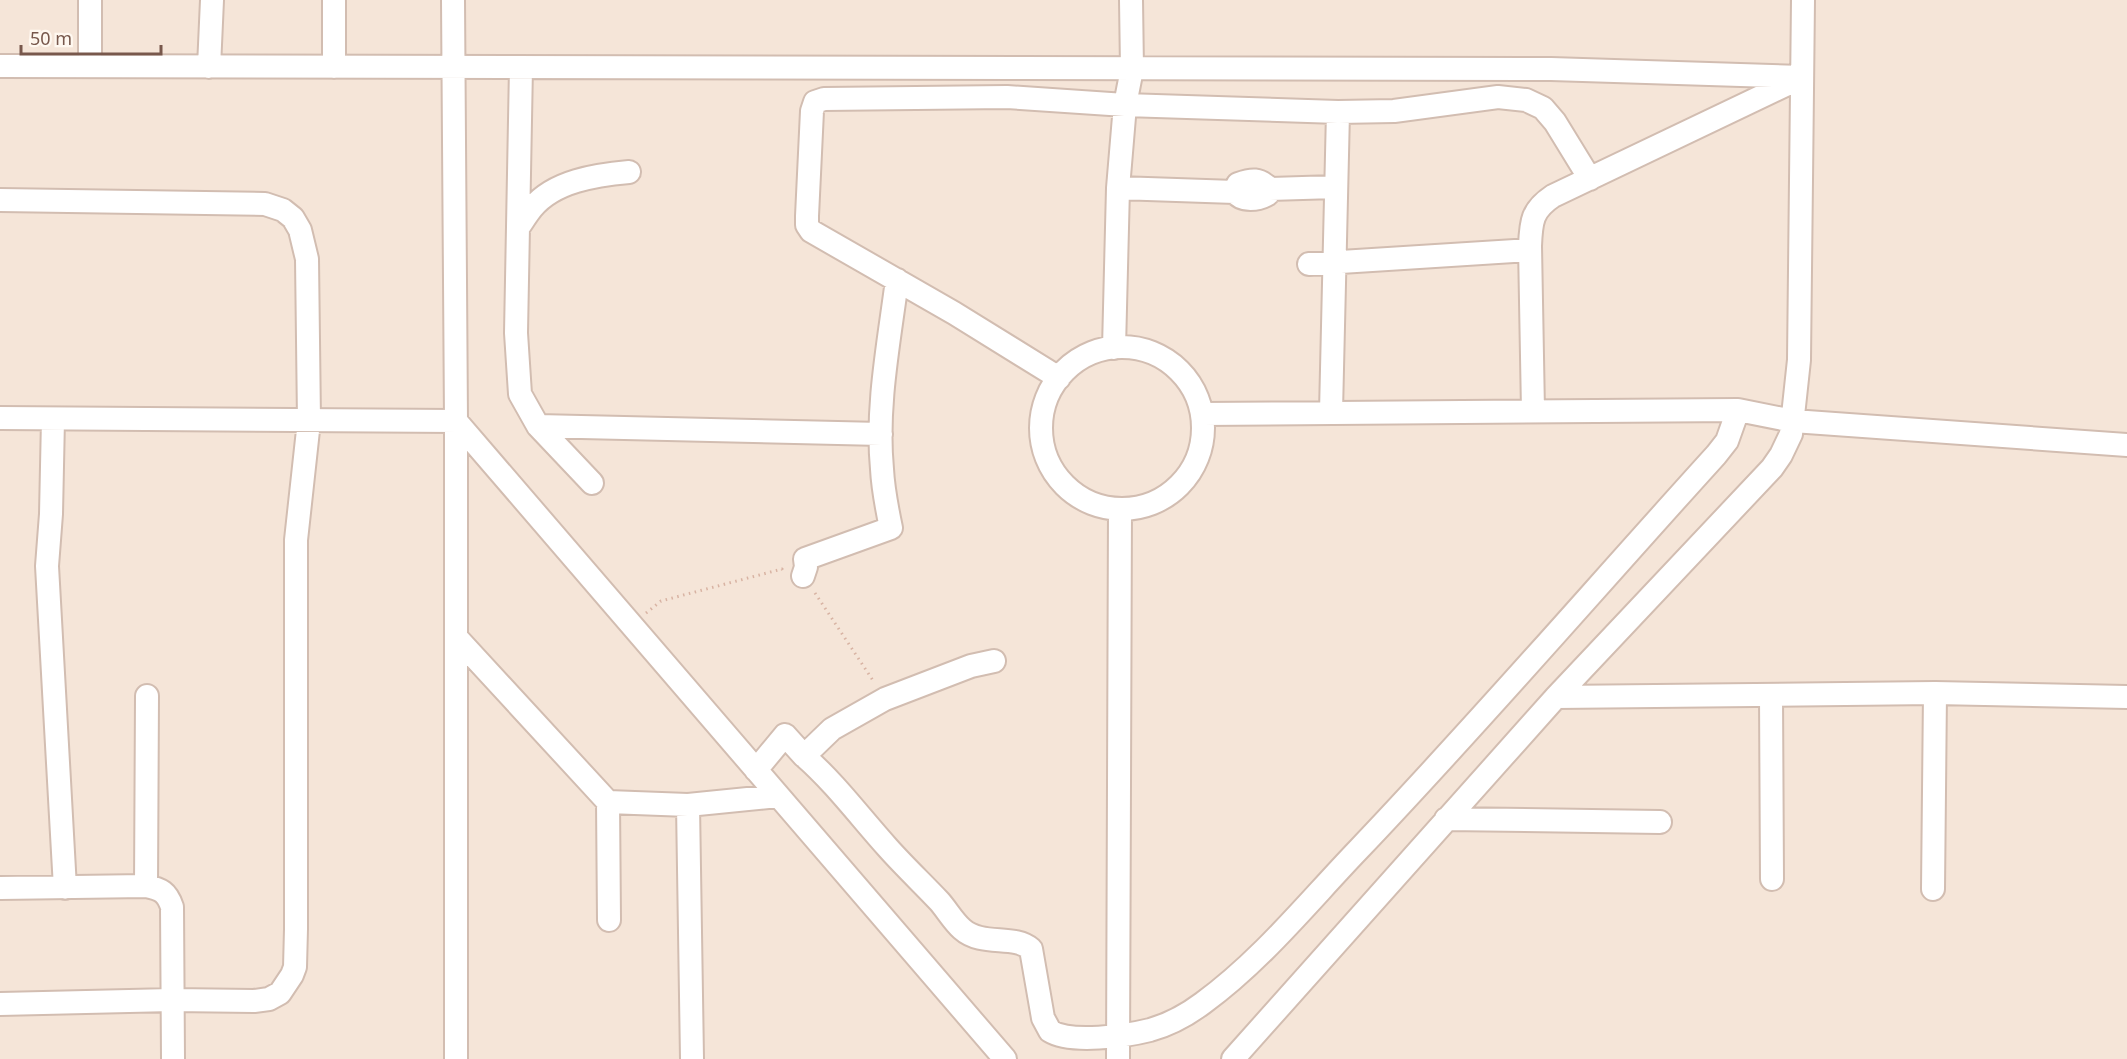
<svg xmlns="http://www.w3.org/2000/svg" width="2127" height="1059" viewBox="0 0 2127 1059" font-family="'Noto Sans',sans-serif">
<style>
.residential{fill:#f5e5d8}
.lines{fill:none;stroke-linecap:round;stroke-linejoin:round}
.minor-casing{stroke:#d2bdb1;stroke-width:26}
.path{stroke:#d8b3a3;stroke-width:3;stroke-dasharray:1.5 4.5;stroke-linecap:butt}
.minor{stroke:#fff;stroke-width:22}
</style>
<rect width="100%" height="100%" fill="#fdf4ea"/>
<path class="residential" d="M0 0H2127V1059H0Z"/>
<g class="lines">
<g class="minor-casing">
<path id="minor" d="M334 0V67
M453 0 456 421V1059
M0 66 1551 69 1802 77
M90 66V0
M209 67 212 0
M521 67 516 333 520 394 538 426 592 483
M1118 188 1235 192C1242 202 1258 200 1268 194L1270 189
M1235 192 1238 184C1252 179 1259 178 1270 189L1335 187
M0 200 265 204 283 210 293 218 300 230 307 259 309 421 296 540V929L295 967 292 975 280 993 269 999 254 1001 172 1000 0 1004
M518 228C523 221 527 214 532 208 554 181 596 175 629 172
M1309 264 1530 250
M1041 428a81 81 0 1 1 162 0a81 81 0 1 1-162 0Z
M1114 348 1118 188 1125 105 1132 69 1131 0
M1059 378 954 313 811 231 807 225V216L812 111 815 102 824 99 1007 97 1125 105 1338 112 1394 111 1498 97 1526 100 1543 108 1555 122 1590 179
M1533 411 1530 246C1531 221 1532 210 1553 196L1798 79
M1331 412 1338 112
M1202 414 1738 410 1793 421 2127 445
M0 418 456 421 1005 1059
M53 419 51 514 47 566 65 888
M538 426 881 434
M803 576 806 567 805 559 891 528C887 509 883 489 882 469 876 407 889 342 897 280
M456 637 608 802 688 805 778 796
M1771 695 1772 879
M1556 697 1935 693 2127 697
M804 756C835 783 860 817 888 848 904 866 922 883 939 901 947 910 953 921 962 929 982 947 1014 934 1031 949L1043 1018 1050 1031C1071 1044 1126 1036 1150 1030 1168 1025 1187 1015 1203 1003 1262 960 1309 901 1359 849 1481 721 1597 586 1716 455L1727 441 1738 410
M756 770 785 735 804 756 832 729 885 699 971 666 994 661
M608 802 609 920
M688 805 692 1059
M1446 819 1660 822
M146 886 147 696
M0 888 146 886C161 889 167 892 172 907L173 1059
M1933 889 1935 693
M1118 1059 1120 509
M1233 1059 1556 697 1772 468 1781 455 1791 434 1799 360 1803 0"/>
</g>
<path class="path" d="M815 593 874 682
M646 613 661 601 782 569 783 571"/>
<use href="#minor" class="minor"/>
</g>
<path d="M21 45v9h140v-9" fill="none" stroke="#78584c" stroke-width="3"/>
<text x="30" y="45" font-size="18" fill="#78584c" stroke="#fff8f0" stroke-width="4.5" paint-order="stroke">50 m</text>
</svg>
